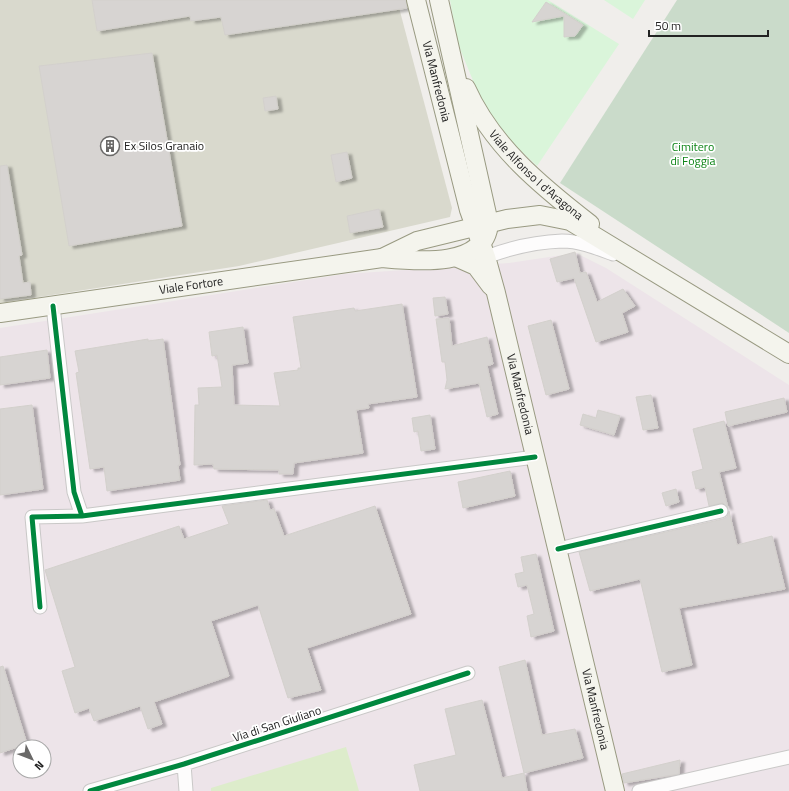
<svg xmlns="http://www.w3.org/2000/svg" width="789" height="791" viewBox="0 0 789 791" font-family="'Titillium Web',sans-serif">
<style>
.industrial{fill:#ede4e9;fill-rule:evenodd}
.construction{fill:#d9d9cd}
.grass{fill:#ddeccb}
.cemetery{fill:#cadbca}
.park{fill:#daf5da}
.building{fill:#d7d4d2;stroke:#d3d0cc;filter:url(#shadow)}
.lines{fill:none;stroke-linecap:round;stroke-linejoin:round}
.street-casing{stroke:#c9c8c7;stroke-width:15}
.secondary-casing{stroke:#999a82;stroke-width:20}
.street{stroke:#fdfcfc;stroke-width:13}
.secondary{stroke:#f4f4ed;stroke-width:18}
.cycleway-casing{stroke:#fff;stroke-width:8}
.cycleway{stroke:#00873e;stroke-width:5}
.labels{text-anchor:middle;stroke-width:3.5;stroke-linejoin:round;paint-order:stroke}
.street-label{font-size:12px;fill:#222;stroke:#fff}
.poi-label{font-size:12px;fill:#222;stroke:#fff;text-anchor:start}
.park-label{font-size:12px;fill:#0c8416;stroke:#fff}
</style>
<defs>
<filter id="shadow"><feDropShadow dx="4.5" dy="2.5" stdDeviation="1" flood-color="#0004"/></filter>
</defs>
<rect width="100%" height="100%" fill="#f0eeeb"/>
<path class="industrial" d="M576 253 606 268 789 385V791H0V328L345 274 509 263ZM20 747H44V771H20Z"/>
<path class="construction" d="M0 0H397L452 208 450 217 239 266 0 303Z"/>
<path class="grass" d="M346 747 359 791H211V788Z"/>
<path class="cemetery" d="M677 0H789V333L560 183Z"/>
<path class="park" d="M450 0H548L619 44 537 166 490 122 458 44Z
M604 0H645L633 19Z"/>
<path class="building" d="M92 0H406L407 8 225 35 221 17 191 21 190 16 97 31Z
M546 2 583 25 575 36 564 37V16L532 22Z
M152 53 182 226 69 246 39 66Z
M276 96 278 109 265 111 263 98Z
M347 152 352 178 336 182 331 155Z
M7 165 22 255 19 256 23 283 30 282 31 295 0 299V166Z
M379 209 383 227 350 233 347 216Z
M575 252 580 273 586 272 597 302 623 289 635 306 622 313 628 332 596 342 574 278 557 282 550 259Z
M445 297 448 314 435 316 433 298Z
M402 304 417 397 368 404 369 408 356 410 363 453 294 463 293 474H279V470L214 469 213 464 194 465 195 405H199L198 388 222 387 217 355 212 356 209 332 243 327 248 363 232 365 234 405 280 406 274 373 298 370V368H301L293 317 354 308 355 311Z
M449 318 452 346 487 337 493 364 487 366 498 414 487 417 479 383 445 389 447 380 445 362H442L436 319Z
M551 320 569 389 546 395 528 326Z
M148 339V341L163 339 180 465H178L180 480 107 491 104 467 90 469 76 373 79 372 75 351Z
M47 350 50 378 0 385V357Z
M651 395 658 428 643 430 636 397Z
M784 398 787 412 728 426 725 412Z
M32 405 43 489 0 495V409Z
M598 410 620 416 614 435 580 425 583 414 596 418Z
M430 415 435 449 421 451 418 431 414 432 412 418Z
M724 421 736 468 719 472 728 508 723 503 709 506 705 487 696 489 692 472 703 469 693 429Z
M510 471 515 496 463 508 458 482Z
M676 489 679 502 666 506 662 493Z
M267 500 270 510 274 509 284 536 375 506 411 614 307 648 321 690 288 698 258 605 211 621 229 676 154 702 162 724 148 729 140 706 94 721 89 708 75 713 62 671 75 667 45 570 179 526 184 539 229 524 222 506Z
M729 511 737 545 772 536 785 589 679 608 692 665 662 672 640 579 590 591 579 552 723 519 727 517Z
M536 554 554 631 531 637 527 616 534 614 527 585 518 587 515 574 524 572 521 557Z
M525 660 542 735 575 729 583 758 524 773 499 667Z
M3 666 27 744 0 753V667Z
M482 700 502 778 524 773 527 791H420L414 765 456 755 445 709Z
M680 760 679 774 624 783 622 774Z"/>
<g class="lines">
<g class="street-casing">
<path id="street" d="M486 257C510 248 536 242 562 241 580 241 597 248 613 254
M53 306 74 492 82 516
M558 549 721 511
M40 607 32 517 82 516 535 457
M184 764 186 791
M90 791 184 764 468 673
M639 791 789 757"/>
</g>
<g class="secondary-casing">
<g id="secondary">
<path id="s1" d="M416 0 469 210 486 257 496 293 615 791"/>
<path id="s2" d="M466 88C492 146 541 186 590 224"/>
<path d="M382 258 417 241 507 219 540 215 570 221 789 354"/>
<path d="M458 258 476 266 491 286"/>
<path id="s3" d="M0 313 382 258C414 261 486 269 489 223L439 0"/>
</g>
</g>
<use href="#street" class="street"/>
<use href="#secondary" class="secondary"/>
<g class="cycleway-casing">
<path id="cycleway" d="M53 306 74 492 82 516
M558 549 721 511
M40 607 32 517 82 516 535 457
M90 791 184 764 468 673"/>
</g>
<use href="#cycleway" class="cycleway"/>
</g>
<defs>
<g id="building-ring" transform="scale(1)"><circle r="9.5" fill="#fff" stroke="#6a6968" stroke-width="1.5"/><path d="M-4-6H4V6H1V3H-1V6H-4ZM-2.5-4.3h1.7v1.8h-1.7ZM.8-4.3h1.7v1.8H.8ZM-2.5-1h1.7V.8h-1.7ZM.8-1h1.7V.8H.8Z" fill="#6a6968"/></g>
</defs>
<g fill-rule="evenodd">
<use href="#building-ring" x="110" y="146"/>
</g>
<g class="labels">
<g class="street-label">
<text dy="4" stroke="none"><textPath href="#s1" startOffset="84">Via Manfredonia</textPath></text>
<text dy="4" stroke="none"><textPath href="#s2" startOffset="113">Viale Alfonso I d'Aragona</textPath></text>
<text dy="4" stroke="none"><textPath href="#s3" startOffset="193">Viale Fortore</textPath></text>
<text dy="4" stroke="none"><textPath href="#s1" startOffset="408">Via Manfredonia</textPath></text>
<text dy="4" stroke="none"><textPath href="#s1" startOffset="732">Via Manfredonia</textPath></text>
<text transform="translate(277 724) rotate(-18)" y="4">Via di San Giuliano</text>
</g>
<g class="poi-label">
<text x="124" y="150">Ex Silos Granaio</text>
</g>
<g class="park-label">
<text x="693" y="151">Cimitero<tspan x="693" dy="14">di Foggia</tspan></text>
</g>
</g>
<g transform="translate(32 759) rotate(133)"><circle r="19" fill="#ffffff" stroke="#a7a7a7"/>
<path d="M0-3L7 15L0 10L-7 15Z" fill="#6a6968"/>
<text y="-6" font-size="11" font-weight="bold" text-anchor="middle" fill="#222222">N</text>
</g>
<path d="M649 30v6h119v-6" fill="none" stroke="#222222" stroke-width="2"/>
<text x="655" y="30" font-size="12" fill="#222222" stroke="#ffffff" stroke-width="3" paint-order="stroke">50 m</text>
</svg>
